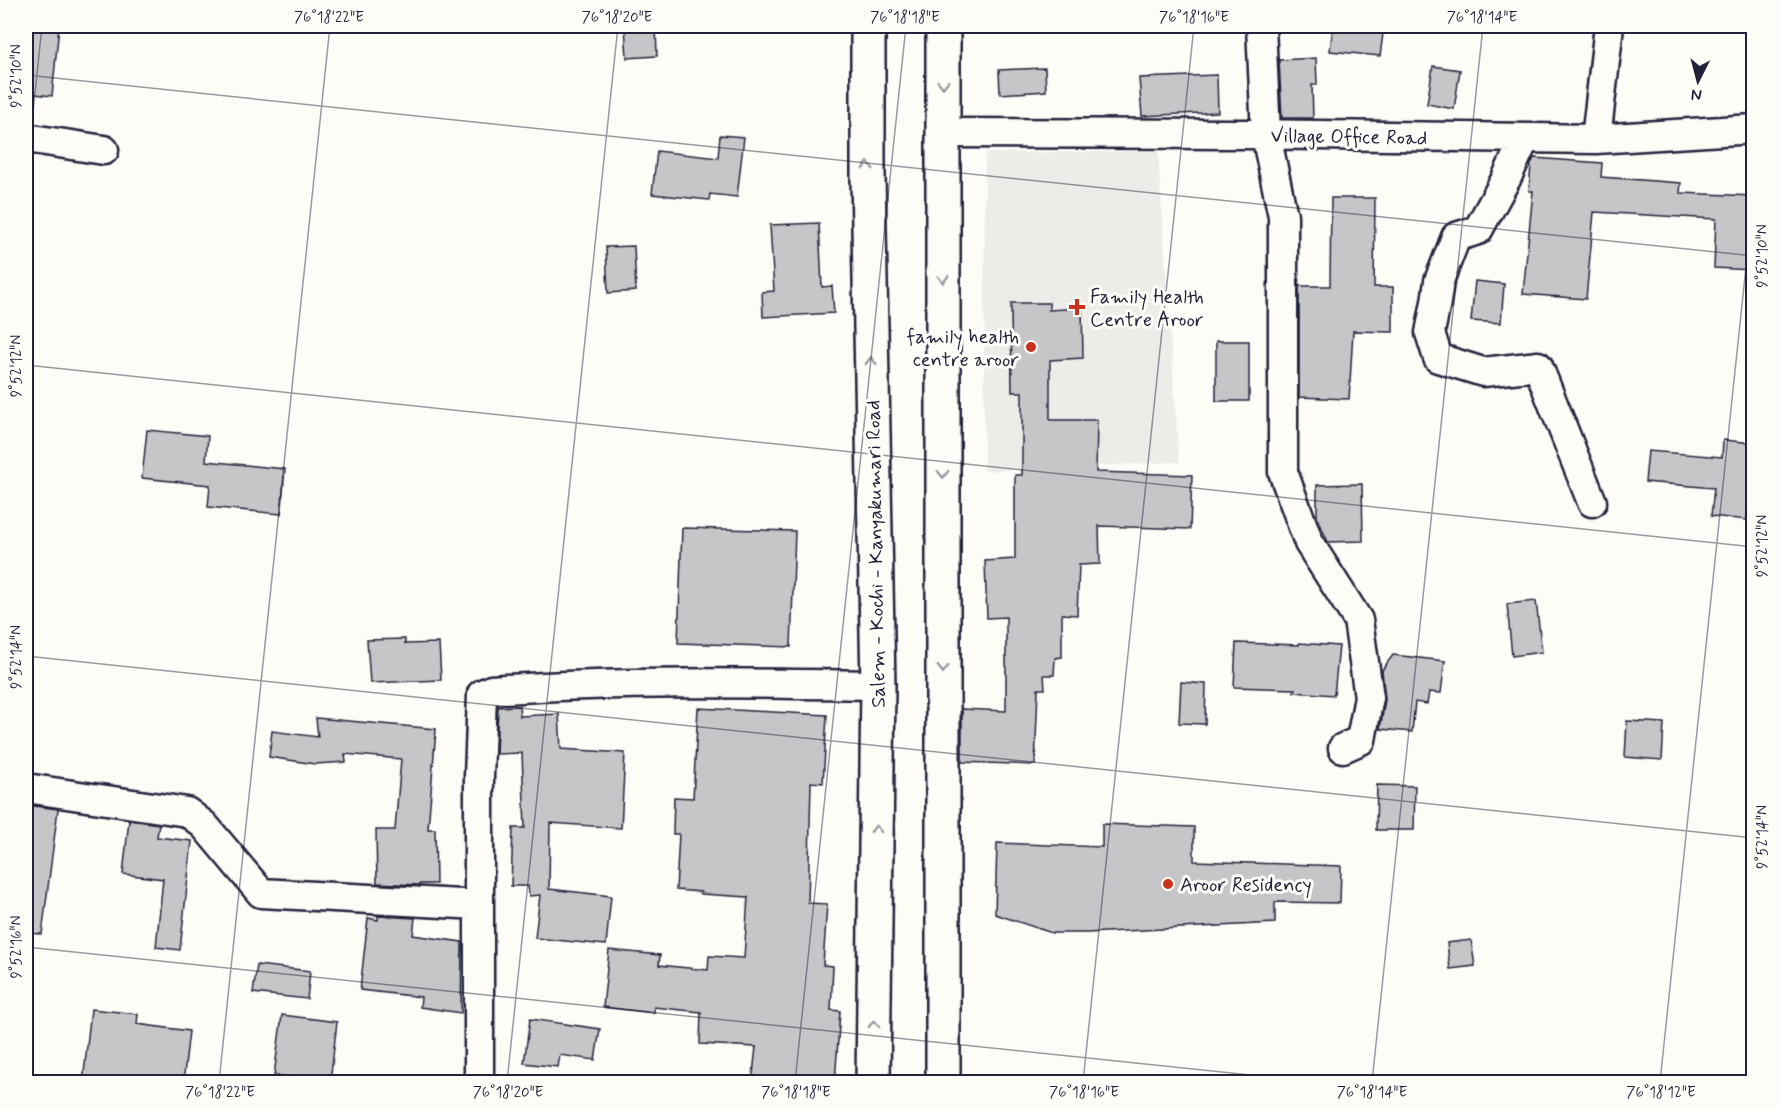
<svg xmlns="http://www.w3.org/2000/svg" width="1779" height="1108" viewBox="0 0 1779 1108" font-family="Mynerve,sans-serif">
<style>
.built{fill:#ecece9}
.building{fill:#c6c6c8;stroke:#22223b;stroke-width:1.5}
.lines{fill:none;stroke-linecap:round;stroke-linejoin:round}
.street-casing{stroke:#22223b;stroke-width:33}
.highway-casing{stroke:#22223b;stroke-width:38}
.street{stroke:#fdfcf7;stroke-width:28}
.highway{stroke:#fdfcf7;stroke-width:33}
.oneway{stroke:#9a9aa2}
.ticks{fill:none;stroke:#22223b;stroke-width:1.5;stroke-opacity:0.45}
.poi-dot{fill:#c8321e;stroke:#fdfcf7;stroke-width:2}
.labels{text-anchor:middle;stroke-width:6;stroke-linejoin:round;paint-order:stroke}
.street-label{font-size:20px;fill:#22223b;stroke:#fdfcf7}
.poi-label{font-size:20px;fill:#22223b;stroke:#fdfcf7;text-anchor:start}
.neatline{fill:none;stroke:#22223b;stroke-width:2}
.ticks-label{font-size:15px;text-anchor:middle;fill:#22223b}
</style>
<rect width="100%" height="100%" fill="#fdfcf7"/>
<filter id="ink" filterUnits="userSpaceOnUse"><feTurbulence type="fractalNoise" baseFrequency=".0167" numOctaves="2"/><feDisplacementMap in="SourceGraphic" scale="12" xChannelSelector="R" yChannelSelector="G"/><feConvolveMatrix kernelMatrix="1 2 1 2 8 2 1 2 1" color-interpolation-filters="sRGB"/></filter>
<g filter="url(#ink)">
<path class="built" d="M1158 151 1179 462 984 471 985 153Z"/>
<path class="building" d="M26 26H59L52 96 26 93Z
M625 26H656L657 56 627 58Z
M1333 26H1384L1380 56 1330 51Z
M1316 58 1317 85H1312L1313 118H1282L1279 60Z
M1433 66 1460 70 1454 109 1427 104Z
M1045 68 1046 91 1000 94 999 70Z
M1217 75 1218 112 1142 116 1139 78Z
M720 135 744 137 737 197 710 194 709 200 652 194 657 151 718 158Z
M1534 158 1602 163 1601 177 1681 183 1680 193 1754 196V270L1714 268 1716 219 1594 212 1586 299 1523 294 1533 191H1529L1531 164Z
M1331 198H1375L1374 287H1393V332L1353 331 1349 399 1299 397V286H1330Z
M819 223 822 287 832 286 834 313 763 317 762 292 774 291 770 225Z
M634 246 636 291 608 293 606 247Z
M1475 281 1504 284 1501 323 1471 321Z
M1011 303H1049V310L1082 308 1083 358 1050 360V420H1097L1096 472 1192 475 1190 529 1099 526 1100 564 1079 565 1077 615 1062 614V657L1055 658 1054 675H1044L1045 689H1038L1035 765 962 762V709L1006 711V617L987 618 985 561 1015 559V475H1022V392H1012Z
M1216 341H1249V401H1216Z
M147 430 208 436 206 461 285 469 281 514 208 507 210 485 142 478Z
M1723 440 1754 443V497H1749L1747 520 1711 516 1714 488 1645 482 1648 451 1722 457Z
M1362 484 1363 541 1328 542 1317 517V485Z
M682 528 795 531 791 647 678 643Z
M1536 601 1542 652 1512 656 1507 604Z
M405 639V644L439 643 441 680 370 683 367 640Z
M1236 643 1299 645V643L1339 646 1334 695 1294 692 1295 689 1234 687Z
M1393 655 1445 661 1441 693 1429 692 1427 704 1415 702 1412 732 1380 729 1385 700 1382 670Z
M1181 682 1206 684 1205 724 1179 723Z
M519 706 520 716 559 714 561 749 625 753 621 828 550 823 549 889 611 896 606 945 535 938 540 895 529 896 528 886H511L513 828H525L522 753 496 754 498 707Z
M698 708 827 715 823 783 811 782 808 903 827 904 823 965 833 966 831 1010 840 1011 835 1083H752L756 1047 700 1044 701 1012 654 1007V1013L603 1007 609 950 660 955 659 965 708 970 709 956 744 958 748 897 701 894V892L676 890 679 834H673L674 797 693 798Z
M316 718 436 729 428 829H435L436 884H420L419 885 377 883 376 830H395L401 759 345 754 346 762 315 764 269 757 272 731 318 737Z
M1627 721 1664 723 1662 760 1625 757Z
M1377 785 1415 786 1414 830H1376Z
M26 805 58 809 42 934 26 933Z
M129 820 159 824 157 837 192 841 180 950 156 947 163 879 123 874Z
M1102 824 1194 827V861L1341 866 1340 903 1275 902V923L1087 933H1052L995 914 997 843 1102 847Z
M378 916 415 918 413 935 462 942 461 1013 420 1007 421 997 360 990 368 918 378 920Z
M1471 940 1475 966 1450 969 1447 943Z
M257 965 310 971 307 999 253 993Z
M91 1009 138 1014 137 1024 189 1031 183 1083H83Z
M282 1015 337 1022 330 1082 274 1075Z
M530 1019 600 1029 595 1060 560 1055 558 1067 524 1063Z"/>
<g class="lines">
<g class="street-casing">
<path id="street" d="M1261 26 1266 135 1283 216V472L1309 543 1358 620 1369 697 1361 740 1343 748
M943 133 1245 134 1596 139 1754 129
M26 138 104 150
M1525 138 1506 179 1478 230 1456 237 1439 281 1436 302 1430 333 1438 358 1483 372 1538 366 1592 502
M1596 139 1609 26
M26 788 187 812 204 825 261 893 479 905
M479 1082V777L482 694 491 690C620 681 749 683 878 685"/>
</g>
<g class="highway-casing">
<path id="highway" d="M868 26V177L878 685 873 1082
M943 26V1082"/>
</g>
<use href="#street" class="street"/>
<use href="#highway" class="highway"/>
</g>
<defs><path id="oneway-chevron" d="M-2-3.5L2.5 0L-2 3.5" fill="none" stroke-width="1.6" stroke-linecap="round" stroke-linejoin="round" transform="scale(1.5)"/></defs>
<g class="oneway">
<use href="#oneway-chevron" transform="translate(943 84) rotate(90)"/>
<use href="#oneway-chevron" transform="translate(868 166) rotate(-90)"/>
<use href="#oneway-chevron" transform="translate(943 279) rotate(90)"/>
<use href="#oneway-chevron" transform="translate(871 361) rotate(-91)"/>
<use href="#oneway-chevron" transform="translate(943 474) rotate(90)"/>
<use href="#oneway-chevron" transform="translate(943 669) rotate(90)"/>
<use href="#oneway-chevron" transform="translate(876 829) rotate(-89)"/>
<use href="#oneway-chevron" transform="translate(874 1024) rotate(-89)"/>
</g>
</g>
<path class="ticks" d="M26 75 1754 256M26 179 42 26M26 365 1754 547M26 656 1754 838M26 947 1318 1082M219 1082 330 26M507 1082 618 26M795 1082 906 26M1083 1082 1194 26M1372 1082 1483 26M1660 1082 1754 191"/>
<g class="poi-dot">
<path d="M1074 298h6v6h6v6h-6v6h-6v-6h-6v-6h6z"/>
<circle cx="1031" cy="347" r="6"/>
<circle cx="1168" cy="884" r="6"/>
</g>
<g class="labels">
<g class="street-label">
<text transform="translate(1349 136) rotate(1)" y="7">Village Office Road</text>
<text transform="translate(875 554) rotate(-91)" y="7">Salem - Kochi - Kanyakumari Road</text>
</g>
<g class="poi-label">
<text x="1090" y="303">Family Health<tspan x="1090" dy="23">Centre Aroor</tspan></text>
<text x="1019" y="343" text-anchor="end">family health<tspan x="1019" dy="23">centre aroor</tspan></text>
<text x="1180" y="891">Aroor Residency</text>
</g>
</g>
<rect width="1779" height="1108" fill="none" stroke="#fdfcf7" stroke-width="66"/>
<g transform="translate(1698 81) rotate(186)" stroke="#fdfcf7" stroke-width="4.5" paint-order="stroke">
<path d="M0-4.5L10 22L0 15L-10 22Z" fill="#22223b"/>
<text y="-9" font-size="16" font-weight="bold" text-anchor="middle" fill="#22223b">N</text>
</g>
<rect x="33" y="33" width="1713" height="1042" class="neatline"/>
<g class="ticks-label">
<text x="329" y="22">76°18'22"E</text>
<text x="617" y="22">76°18'20"E</text>
<text x="905" y="22">76°18'18"E</text>
<text x="1194" y="22">76°18'16"E</text>
<text x="1482" y="22">76°18'14"E</text>
<text transform="translate(16 76) rotate(-90)" y="5">9°52'10"N</text>
<text transform="translate(1762 256) rotate(-90)" y="5">9°52'10"N</text>
<text transform="translate(16 366) rotate(-90)" y="5">9°52'12"N</text>
<text transform="translate(1762 546) rotate(-90)" y="5">9°52'12"N</text>
<text transform="translate(16 657) rotate(-90)" y="5">9°52'14"N</text>
<text transform="translate(1762 837) rotate(-90)" y="5">9°52'14"N</text>
<text transform="translate(16 947) rotate(-90)" y="5">9°52'16"N</text>
<text x="220" y="1097">76°18'22"E</text>
<text x="508" y="1097">76°18'20"E</text>
<text x="796" y="1097">76°18'18"E</text>
<text x="1084" y="1097">76°18'16"E</text>
<text x="1372" y="1097">76°18'14"E</text>
<text x="1661" y="1097">76°18'12"E</text>
</g>
</svg>
